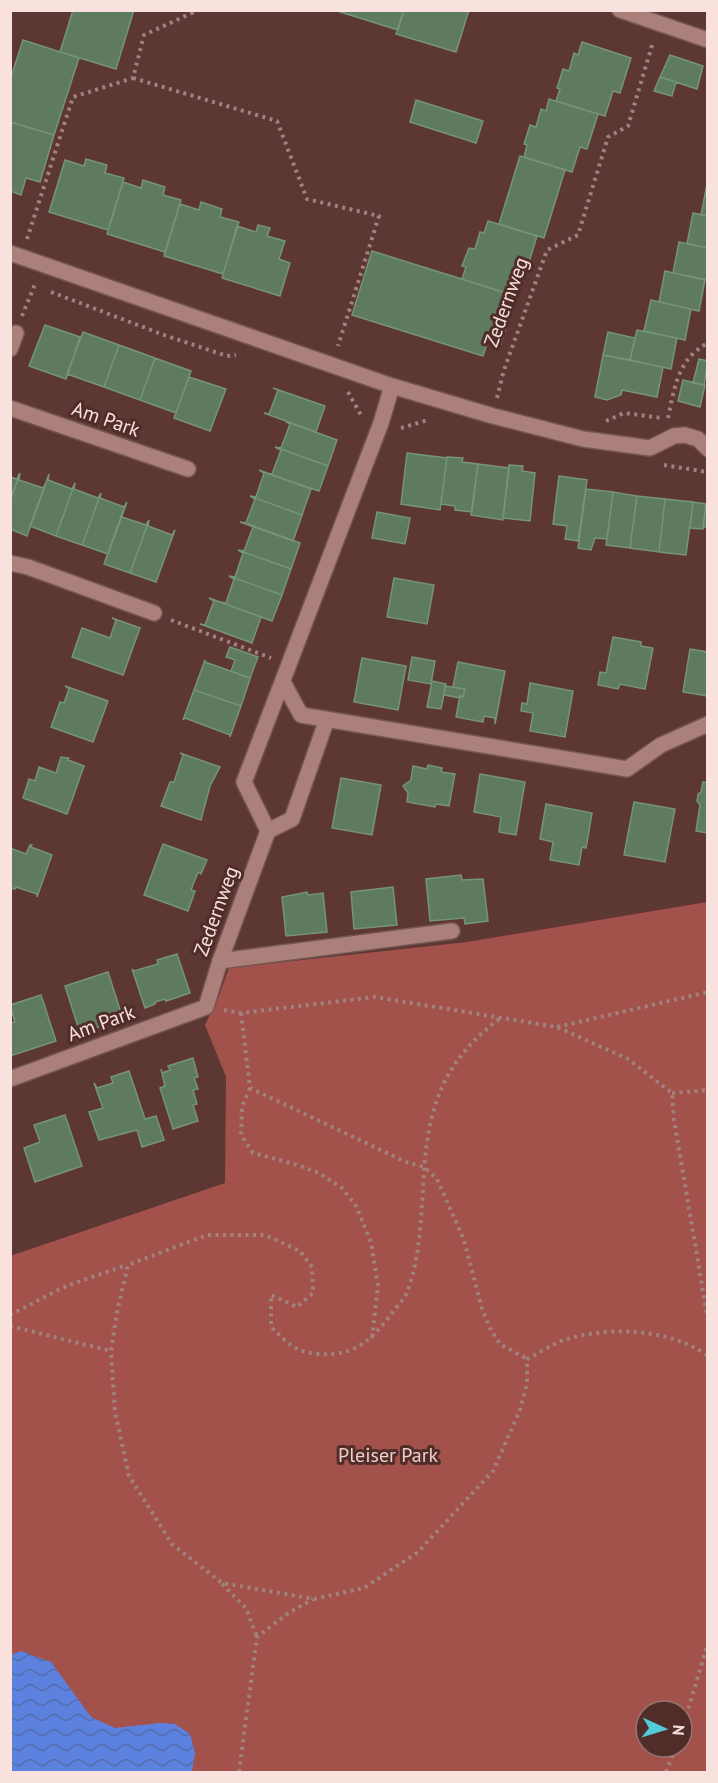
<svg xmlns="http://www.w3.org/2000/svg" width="718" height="1783" viewBox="0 0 718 1783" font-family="'PT Sans',sans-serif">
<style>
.park{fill:#a2514b;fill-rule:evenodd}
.water{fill:url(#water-waves)}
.building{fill:#5e7b5f;stroke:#769477;stroke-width:1.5}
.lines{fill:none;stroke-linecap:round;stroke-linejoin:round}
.lane-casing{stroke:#745552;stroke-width:18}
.street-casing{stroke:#745552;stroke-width:18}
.path{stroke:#a1827f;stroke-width:4;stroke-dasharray:3 4.5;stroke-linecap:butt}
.lane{stroke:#ab807b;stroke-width:15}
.street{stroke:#ab807b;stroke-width:15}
.labels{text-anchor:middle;stroke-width:6;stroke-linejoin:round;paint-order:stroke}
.street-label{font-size:20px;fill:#f9e1de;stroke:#512d2a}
.park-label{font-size:20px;fill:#eecfcb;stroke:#512d2a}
</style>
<defs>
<pattern id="water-waves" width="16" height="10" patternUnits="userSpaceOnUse" patternTransform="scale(1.5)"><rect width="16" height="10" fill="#5c81df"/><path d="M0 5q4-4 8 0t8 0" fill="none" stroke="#566ca8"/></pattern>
</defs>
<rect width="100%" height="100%" fill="#5c3734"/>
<path class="park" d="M707 902V1772H11L10 1256 225 1183 226 1077 205 1025 219 996 229 968 467 942ZM646 1711H682V1747H646Z"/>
<path class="water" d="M21 1651 51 1662 91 1717 115 1728 160 1723 175 1724 190 1734 195 1753 192 1772H11V1655Z"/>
<path class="building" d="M73 10H134L116 69 60 52Z
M334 10H404L398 30Z
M404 10H469L456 52 396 34Z
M23 40 79 58 54 135 10 122V80Z
M582 42 631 58 620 93 613 91 605 116 556 101 560 89 557 88 563 69 569 71 574 53 578 55Z
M670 55 703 66 697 89 660 77Z
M660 77 676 82 672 96 654 91Z
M549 99 598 114 587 149 580 147 572 172 524 157 527 145 524 144 530 125 536 127 541 109 546 111Z
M416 100 483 121 476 143 410 122Z
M10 122 54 135 40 182 26 178 21 195 10 191Z
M520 156 565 170 544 238 499 224Z
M86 159 107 165 105 173 124 178 108 230 49 212 65 160 84 166Z
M143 180 165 187 163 195 181 200 165 252 107 234 123 182 141 188Z
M707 184H708V216L701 215Z
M201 202 222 209 220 217 239 222 223 274 164 256 180 204 199 210Z
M693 213 708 216V248L687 244Z
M488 221 537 236 526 272 519 269 511 295 462 279 466 267 462 266 469 248 475 249 480 232 484 233Z
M258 225 270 228 267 236 285 241 279 259 290 263 280 296 222 278 237 226 256 232Z
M679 242 708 248V280L673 273Z
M372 251 516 296 501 344 488 340 483 356 352 315Z
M665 271 705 280 699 311 659 302Z
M651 300 691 309 685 340 644 331Z
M45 325 80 337 66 379 29 366Z
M637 330 677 338 671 369 630 360Z
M83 332 119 345 104 387 67 374Z
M608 332 635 338 630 360 603 355Z
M119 345 155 358 140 400 104 387Z
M603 355 663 367 657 397 622 390 621 395 607 400 595 397Z
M155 358 191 371 176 413 140 400Z
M699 359 708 361 704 385 693 383Z
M189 377 226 389 210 431 174 418Z
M683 380 705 385 700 407 678 401Z
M273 388 325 406 316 432 264 413 269 414 278 390Z
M285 421 337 440 328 466 275 447 281 448 290 424Z
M275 447 328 466 319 491 266 473 272 474 281 450Z
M407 453 447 458 440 510 401 504Z
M447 457 463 458 462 462 478 464 472 512 455 510V506L441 504Z
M478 464 509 468 503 520 471 515Z
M509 465 523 466 522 471 535 473 530 521 503 518Z
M259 470 311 489 302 515 250 496 256 497 264 473Z
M19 474H20L10 501V477L17 479Z
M20 474 19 480 43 488 46 483 27 536 10 529V501Z
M49 474 48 480 72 489 75 483 56 536 30 526Z
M559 476 587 480 578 541 565 539 567 526 553 524Z
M75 483 74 489 98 498 101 493 82 545 56 536Z
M586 489 613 492 607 539 595 538 591 550 578 548Z
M613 492 637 496 630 548 606 545Z
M101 493 100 498 124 507 127 502 108 554 82 545Z
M250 496 302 515 293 541 240 522 246 523 255 499Z
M637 496 665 499 659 552 630 548Z
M665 499 693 502 686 555 659 552Z
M693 502 706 504 703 529 690 528Z
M706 504H708V527H703Z
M123 511 122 517 146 525 149 520 130 573 104 564Z
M377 512 410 518 405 544 372 538Z
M149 520 148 526 172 535 175 530 156 582 130 573Z
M248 524 300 543 291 569 238 550 244 551 253 527Z
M238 550 291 569 282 595 229 576 235 577 243 553Z
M229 576 282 595 272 621 220 602 226 603 234 579Z
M394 578 434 585 427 624 387 617Z
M209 598 261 617 252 643 200 624 205 625 214 601Z
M112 618 140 628 123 675 72 657 82 628 110 638 116 620Z
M613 637 641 642V646L653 648 645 689 620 684 618 689 598 685 600 672 606 673Z
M230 647 258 657 250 678 231 671 235 660 226 657Z
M690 649 708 652V696L683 692Z
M412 657 435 661 431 684 408 680Z
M362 658 406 666 398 710 354 702Z
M205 660V662L250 678 251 676 241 706 194 690Z
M458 662 505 671 495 724V718L484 716 483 722 456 717 460 696 463 697 465 689 453 687Z
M432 681 446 684 441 709 427 707Z
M530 683 573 691 565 737 530 731 533 713 521 711 522 703 527 704Z
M65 686 108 701 93 742 51 727 60 702 64 703 69 689Z
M445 686 465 689 463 697 460 696V698L444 695Z
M194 690 241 706 230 737V735L185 718 183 720Z
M180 753 220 767 210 786 201 820 161 806 170 782H174L183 755Z
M61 757 69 758 68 760 84 766 67 814 23 798 29 779 35 781 39 767 56 773Z
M428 765 442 768 441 772 455 774 449 806 436 804 435 807 407 802 408 793 403 786 411 780 413 766 427 769Z
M480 774 525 782 516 835 499 832 501 817 474 812Z
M341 778 381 785 372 835 332 828Z
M703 782 708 783V833L696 831 700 805 697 801 698 794 701 792Z
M634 802 675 809 665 862 624 855Z
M546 804 592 813 586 848 582 847 579 865 550 860 553 842 540 839Z
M163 844 207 860 201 874 198 872 191 890 195 891 188 911 144 895Z
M30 845H32L31 847 52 855 37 897V894L16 887 15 889 10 888V848L26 854Z
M461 875 462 880 483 879 488 921 465 924 464 918 430 921 426 879Z
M393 887 397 925 354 929 351 892Z
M307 892 308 895 323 893 327 932 286 936 282 897Z
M177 954 190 993 166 1001 165 999 155 1002V1004L145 1008 132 969 134 971 158 964 157 960Z
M108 972 123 1019 80 1033 65 986Z
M41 995 56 1041 10 1056V1023L15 1022 10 1005Z
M193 1058 198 1077 194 1078 198 1089 193 1090 197 1104 193 1105 198 1121 173 1129 160 1088 165 1086 161 1069 162 1073 170 1070 168 1066Z
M129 1071 145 1119 156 1116 164 1140 142 1147 137 1130 99 1140 89 1112 103 1108 94 1083 97 1088 113 1083 111 1077Z
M65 1115 82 1166 35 1182 24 1148 40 1142 34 1125Z"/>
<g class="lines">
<g class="lane-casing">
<path id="lane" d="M10 349 16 333
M10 408 188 469
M10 563 28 567 154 613
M220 961 452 931"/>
</g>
<g class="street-casing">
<path id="street" d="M620 10 708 40
M10 253 392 386 493 416 583 439 650 448 674 436 685 435 698 439 708 449
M283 682 301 715 627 769 661 745 708 724
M268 831 244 782 381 423 392 386
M10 1079 206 1007 220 961 268 831 292 819 327 719"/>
</g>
<path class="path" d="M133 78 277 121 307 199 379 216 338 346
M27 239 73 97 133 78 144 35 192 13 193 10
M51 292 164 335 227 356 236 355
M22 316 35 284
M348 392 362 417
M497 398 504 370 547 250 578 235 608 137 628 126 653 42
M668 418C674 389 678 358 708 343
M606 421 624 413 662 418
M401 428 428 420
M664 465 707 472
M171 620 271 658
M224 1010 241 1013 375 997 557 1027 628 1059 672 1093 674 1120 708 1321
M241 1013 250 1088 406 1162 424 1167 437 1179 464 1240 482 1309 490 1328 500 1344 527 1359
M499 1019C472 1040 450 1064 438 1097 415 1159 430 1227 408 1290 405 1299 395 1308 390 1316 379 1329 371 1339 357 1347 343 1356 311 1357 296 1348 287 1344 279 1334 271 1327V1295L297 1307 313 1293 312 1267 300 1251 265 1235H207L128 1265 117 1312 111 1351 115 1412 129 1476 172 1544 222 1583 314 1599 364 1588 418 1552 493 1471 520 1410 527 1384V1359C539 1353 552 1344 564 1340 607 1326 670 1328 708 1356
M557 1027 708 992
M250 1088 242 1107 241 1135 253 1153 298 1165 319 1173 342 1188 356 1206 371 1242 378 1286 372 1338
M672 1093 708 1090
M10 1315 66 1286 127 1265
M10 1326 111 1351
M222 1584 246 1608 257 1637
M682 1730 708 1643
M239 1772 257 1637 287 1614 313 1599
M666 1772 676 1747"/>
<use href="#lane" class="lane"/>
<use href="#street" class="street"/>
</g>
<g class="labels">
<g class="street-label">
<text transform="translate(506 302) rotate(-70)" y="7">Zedernweg</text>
<text transform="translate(106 419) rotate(19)" y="7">Am Park</text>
<text transform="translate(216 911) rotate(-70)" y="7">Zedernweg</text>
<text transform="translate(101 1023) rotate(-20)" y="7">Am Park</text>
</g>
<g class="park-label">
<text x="388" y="1462">Pleiser Park</text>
</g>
</g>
<rect width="718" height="1783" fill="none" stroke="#f9e1de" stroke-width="24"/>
<g transform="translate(664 1729) rotate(94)"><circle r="28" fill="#512d2a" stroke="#947572" stroke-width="1.5"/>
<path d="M0-4.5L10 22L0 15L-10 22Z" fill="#52cbd9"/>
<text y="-9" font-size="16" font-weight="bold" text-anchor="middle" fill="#f9e1de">N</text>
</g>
</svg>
